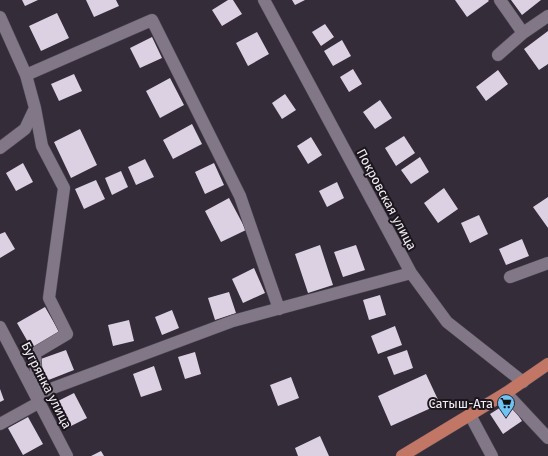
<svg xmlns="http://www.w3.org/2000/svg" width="548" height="456" viewBox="0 0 548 456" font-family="'Fira Sans',sans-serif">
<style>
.building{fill:#dcd1e3}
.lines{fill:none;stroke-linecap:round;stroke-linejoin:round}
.minor-casing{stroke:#4f4853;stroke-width:13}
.major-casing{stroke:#4f4853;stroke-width:13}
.minor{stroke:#817787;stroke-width:12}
.major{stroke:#c27665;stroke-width:12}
.labels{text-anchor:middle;stroke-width:4;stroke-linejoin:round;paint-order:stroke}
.street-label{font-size:13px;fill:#f2ecf5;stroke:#1a161c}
.poi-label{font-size:13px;fill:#f2ecf5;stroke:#1a161c;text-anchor:end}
</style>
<rect width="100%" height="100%" fill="#342c39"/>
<path class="building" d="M22 0H38L25 6Z
M86 0H116L119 6 94 17Z
M228 0H233L242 14 222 26 212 10Z
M292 0H305L295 5Z
M455 0H488L489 1 467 17Z
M511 0H541L522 15Z
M57 13 69 38 41 51 29 26Z
M325 24 334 37 321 46 312 32Z
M548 31V64L539 70 524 49Z
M257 32 269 54 248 66 236 43Z
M152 37 162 58 140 68 130 48Z
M342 40 351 56 333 66 324 51Z
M353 69 362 84 349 92 340 77Z
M498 70 508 84 486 101 476 87Z
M74 74 82 91 59 101 51 84Z
M170 78 184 105 160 118 146 91Z
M285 94 296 110 282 119 272 103Z
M380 100 392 118 375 129 363 112Z
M192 124 202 144 173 159 163 140Z
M80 129 97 165 71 178 54 142Z
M404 136 415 153 396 166 385 148Z
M311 137 322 155 308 164 297 146Z
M420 157 429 172 411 184 401 170Z
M145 159 154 177 136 185 128 167Z
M23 163 33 182 16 191 6 173Z
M214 163 224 185 205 194 195 172Z
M121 171 128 187 112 195 105 178Z
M96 180 105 199 84 209 75 189Z
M337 182 344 198 327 207 319 191Z
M444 188 458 209 438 223 424 203Z
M548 197V228L533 207Z
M229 198 246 230 221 242 205 211Z
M479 215 488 234 470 243 461 223Z
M5 232 15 249 0 258V234Z
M522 239 529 256 506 265 499 249Z
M320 245 333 285 308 293 295 254Z
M356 245 365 270 343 277 334 252Z
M254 268 265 293 243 303 232 279Z
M229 292 236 313 215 320 208 298Z
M380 295 386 315 369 320 363 300Z
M45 307 60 333 32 349 17 323Z
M172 310 179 328 162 335 155 317Z
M129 320 134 341 113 346 108 325Z
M395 326 402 345 378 354 371 336Z
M66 350 74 370 46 381 38 360Z
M407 350 413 368 394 375 387 357Z
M195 352 201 374 185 379 178 357Z
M154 366 162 390 141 397 133 374Z
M426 374 440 404 391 426 378 396Z
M291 377 299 398 278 406 270 385Z
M0 389 4 400 0 402Z
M74 393 87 418 65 429 52 404Z
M509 402 522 421 503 434 490 414Z
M28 417 43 444 23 455 8 428Z
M320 436 329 456H298L295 448Z
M101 451 104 456H91Z"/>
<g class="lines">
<g class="minor-casing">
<path id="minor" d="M264 0 411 273 447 322 523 382
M500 0 523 33
M0 17 26 75 35 108 25 129 0 148
M498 55 523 33 548 16
M26 75 152 20 240 196 279 309
M35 108 42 146 64 188 49 298 67 334 35 353 37 394 233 321 411 273
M510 277 548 263
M0 327 67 456
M506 393 548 438
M470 415 492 456
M0 424 40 402"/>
</g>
<g class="major-casing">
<path id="major" d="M402 456 506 393 548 364"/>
</g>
<use href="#minor" class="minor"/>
<use href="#major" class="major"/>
</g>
<defs>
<g id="supermarket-pin" transform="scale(0.9)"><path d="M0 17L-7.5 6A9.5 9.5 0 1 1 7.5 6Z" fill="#6fc2f4" stroke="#1a161c"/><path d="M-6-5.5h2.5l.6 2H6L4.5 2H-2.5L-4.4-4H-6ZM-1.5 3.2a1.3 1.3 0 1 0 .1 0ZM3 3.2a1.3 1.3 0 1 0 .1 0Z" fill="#111"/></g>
</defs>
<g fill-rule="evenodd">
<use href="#supermarket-pin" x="506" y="403"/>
</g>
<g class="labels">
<g class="street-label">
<text transform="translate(387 199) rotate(62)" y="5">Покровская улица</text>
<text transform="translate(47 385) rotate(63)" y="5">Бугрянка улица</text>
</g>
<g class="poi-label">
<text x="493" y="408">Сатыш-Ата</text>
</g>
</g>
</svg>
